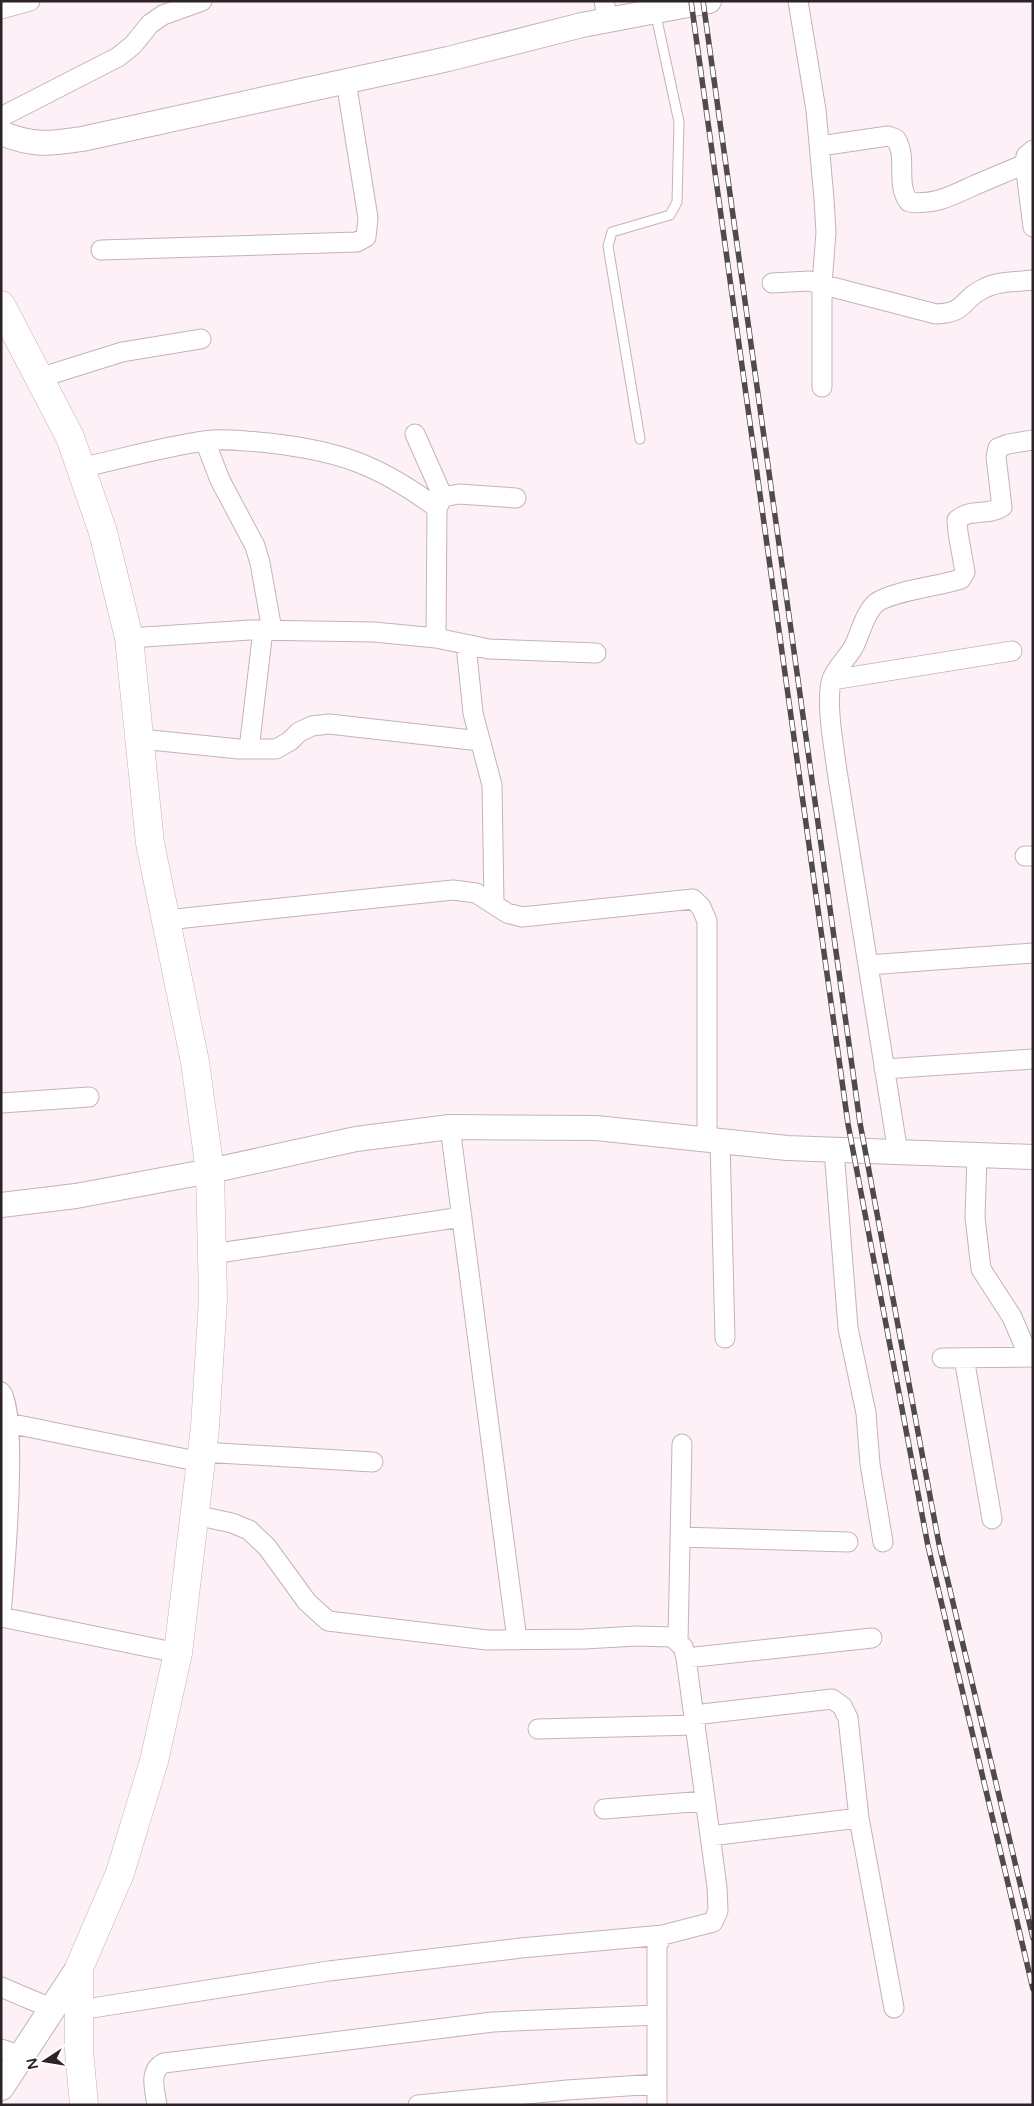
<svg xmlns="http://www.w3.org/2000/svg" width="1034" height="2106" viewBox="0 0 1034 2106" font-family="'Varela Round',sans-serif">
<style>
.lines{fill:none;stroke-linecap:round;stroke-linejoin:round}
.service-casing{stroke:#c6b1bb;stroke-width:11}
.minor-casing{stroke:#c6b1bb;stroke-width:21}
.tertiary-casing{stroke:#c6b1bb;stroke-width:26}
.secondary-casing{stroke:#c6b1bb;stroke-width:28}
.primary-casing{stroke:#c6b1bb;stroke-width:29}
.service{stroke:#fff;stroke-width:9}
.minor{stroke:#fff;stroke-width:19}
.tertiary{stroke:#fff;stroke-width:24}
.secondary{stroke:#fff;stroke-width:26}
.primary{stroke:#fff;stroke-width:28}
.rail-casing{stroke:#52494d;stroke-width:5.5}
.rail{stroke:#fff;stroke-width:4;stroke-dasharray:11;stroke-linecap:butt}
</style>
<rect width="100%" height="100%" fill="#fef0f7"/>
<g class="lines">
<g class="service-casing">
<path id="service" d="M640 439 608 246 612 232 670 215 677 202 679 122 655 11"/>
</g>
<g class="minor-casing">
<path id="minor" d="M604 1 608 20
M798 1 816 110 824 199 826 232 822 284V387
M1 9 30 1
M1 117 118 57 133 45 150 24 163 15 202 1
M820 146 888 136 896 139C908 158 895 184 909 202 934 206 953 195 975 185 992 178 1008 171 1025 164
M1033 150 1026 156 1025 164 1033 227
M101 250 357 242 366 237 368 218 346 81
M772 283 809 281 936 314C967 313 961 299 983 289 997 281 1017 282 1033 280
M39 378 122 352 201 339
M415 434 443 497
M205 441 220 480 255 546 260 563 272 630
M80 468C121 459 162 447 204 441 225 438 247 441 269 443 340 451 379 465 437 508
M129 638 250 630 374 632 436 638 489 649 596 653
M436 638 437 508 443 497 459 494 516 498
M466 645 473 713 492 785 494 903
M832 680 1012 651
M141 739 239 749H276L290 741 299 732 312 726 329 724 480 741
M249 749 263 630
M1025 856H1033
M166 920 453 890 476 893 507 913 522 917 693 899 701 907 707 921V1140
M868 965 1033 953
M884 1069 1033 1059
M1 1103 89 1097
M450 1127 517 1640
M720 1141 725 1338
M834 1150 848 1328 866 1413 870 1464 883 1542
M898 1153 837 771C834 747 825 701 832 679 837 666 849 657 855 644 861 631 865 613 876 603 892 591 940 586 961 579L965 572 958 533 957 520C970 508 988 516 1002 507L996 457 998 448 1008 444 1033 440
M977 1156 975 1217 981 1269 1012 1317 1024 1345 1033 1353
M212 1254 462 1217
M942 1358 1033 1357
M964 1358 992 1519
M1 1392C19 1413 4 1579 1 1614
M8 1423 201 1462
M202 1452 373 1462
M195 1515 232 1523 249 1530 267 1547 307 1602 328 1621 487 1640 584 1639 637 1636 672 1637 683 1647 686 1658 717 1887 718 1911 713 1922 663 1935 657 1946V2105
M680 1537 848 1542
M1 1617 178 1653
M678 1641 682 1444
M686 1658 872 1638
M694 1715 832 1699 842 1706 848 1718 859 1818 894 2008
M538 1729 695 1725
M604 1809 705 1801
M710 1836 859 1818
M1 1987 53 2009
M79 2010 329 1971 521 1948 663 1935
M1 2049 22 2056
M157 2105C155 2090 148 2071 164 2063L493 2022 657 2015
M418 2105 567 2090 657 2084"/>
</g>
<g class="tertiary-casing">
<path id="tertiary" d="M1 133C33 146 48 144 82 139L448 59 582 25 709 1
M1 1205 76 1196 210 1171 356 1139 450 1127 596 1128 787 1148 1033 1157"/>
</g>
<g class="secondary-casing">
<path id="secondary" d="M1 2087 79 1968"/>
</g>
<g class="primary-casing">
<path id="primary" d="M1 305 70 437 103 532 129 638 150 843 195 1062 210 1171 213 1299 205 1427 178 1653 154 1761 120 1873 79 1968V2050L84 2105"/>
</g>
<use href="#service" class="service"/>
<use href="#minor" class="minor"/>
<use href="#tertiary" class="tertiary"/>
<use href="#secondary" class="secondary"/>
<use href="#primary" class="primary"/>
<g class="rail-casing">
<path id="rail" d="M691 1 848 1124 928 1546 1033 1989
M703 1 860 1123 939 1544 1033 1938"/>
</g>
<use href="#rail" class="rail"/>
</g>
<rect width="1034" height="2106" fill="none" stroke="#2b2327" stroke-width="5"/>
<g transform="translate(45 2061) rotate(258)" stroke="#ffffff" stroke-width="4" paint-order="stroke">
<path d="M0-4L9 19L0 12L-9 19Z" fill="#2b2327"/>
<text y="-8" font-size="14" font-weight="bold" text-anchor="middle" fill="#2b2327">N</text>
</g>
</svg>
